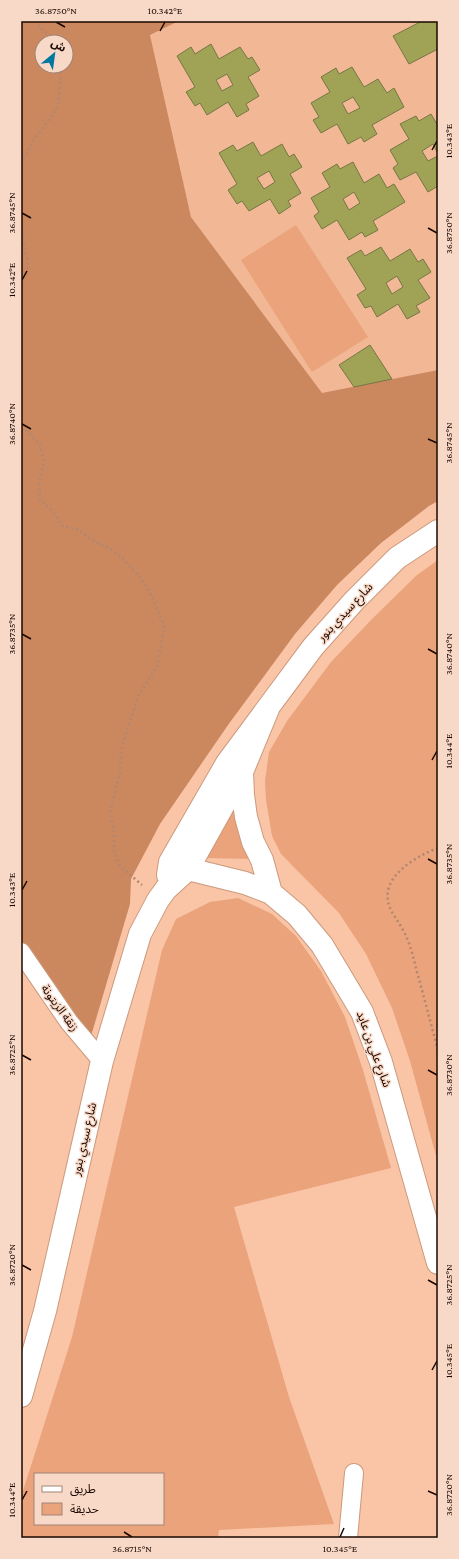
<svg xmlns="http://www.w3.org/2000/svg" width="459" height="1559" viewBox="0 0 459 1559" font-family="'Crimson Pro','Noto Sans Arabic',serif">
<style>
.built{fill:#f2b795}
.green{fill:#eaa37a;fill-rule:evenodd}
.forest{fill:#cb875e;fill-rule:evenodd}
.building{fill:#a0a355;stroke:#757743;fill-rule:evenodd}
.lines{fill:none;stroke-linecap:round;stroke-linejoin:round}
.minor-casing{stroke:#cb997c;stroke-width:20}
.tertiary-casing{stroke:#cb997c;stroke-width:24}
.path{stroke:#b18771;stroke-width:2.5;stroke-dasharray:2 3;stroke-linecap:butt}
.minor{stroke:#fff;stroke-width:18}
.tertiary{stroke:#fff;stroke-width:22}
.ticks{fill:none;stroke:#190801;stroke-width:1.5}
.labels{text-anchor:middle;stroke-width:3;stroke-linejoin:round;paint-order:stroke}
.street-label{font-size:12px;fill:#190801;stroke:#f8d8c6}
.neatline{fill:none;stroke:#190801;stroke-width:1.5}
.ticks-label{font-size:10px;text-anchor:middle;fill:#190801}
</style>
<rect width="100%" height="100%" fill="#fac5a7"/>
<path class="built" d="M179 21H438V370L322 394 191 217 150 35Z"/>
<path class="green" d="M296 225 368 337 312 372 241 260Z
M438 560V1163L410 1061 392 1008 366 954 339 913 281 854 272 836 266 800 265 781 269 752 287 721 331 662 372 619 417 575Z
M238 796 252 859 204 858Z
M238 898 272 914 296 936 321 971 345 1017 363 1070 391 1168 234 1207 289 1397 334 1524 219 1530 218 1538H21V1497L72 1337 162 950 176 919 210 902ZM35 1474H163V1524H35Z"/>
<path class="forest" d="M21 21H179L150 35 191 217 322 393 438 370V501L429 506 381 543 337 585 295 634 228 725 160 824 131 879 130 904 91 1036 79 1027 21 940ZM42 42H66V66H42Z"/>
<path class="building" d="M422 21H438V49L409 64 393 36Z
M211 44 219 59 240 47 248 59 252 57 260 70 248 77 259 96 246 104 249 110 237 117 228 102 207 115 200 103 195 106 186 92 195 87 177 56 191 47 195 54ZM227 74 233 85 222 91 216 80Z
M352 67 364 87 378 79 387 93 394 88 404 107 372 125 377 134 364 142 361 137 348 144 337 124 321 133 313 120 319 117 311 103 330 92 321 77 336 68 339 74ZM353 97 360 108 348 114 342 103Z
M431 114 438 126V154L433 144 422 151 428 161 438 156V186L428 192 416 172 400 180 393 168 398 164 390 150 409 139 400 124 416 116 419 121Z
M253 142 261 156 282 144 289 157 294 154 302 167 290 174 301 193 288 201 291 206 279 214 270 199 249 211 242 201 237 204 228 190 237 184 219 153 233 145 237 151ZM269 171 275 182 264 189 257 178Z
M353 162 364 183 379 174 387 188 394 184 405 202 373 221 378 230 365 237 362 232 349 240 337 220 322 229 314 216 319 212 311 198 330 187 322 173 337 164 340 169ZM354 192 360 203 349 210 343 199Z
M381 247 390 261 410 249 418 262 423 259 431 272 418 280 430 298 416 306 420 312 407 319 398 304 377 317 371 306 365 308 357 295 366 289 347 258 361 250 365 256ZM397 276 403 287 392 294 386 283Z
M370 345 392 379 354 387 339 365Z"/>
<g class="lines">
<g class="minor-casing">
<path id="minor" d="M21 952 69 1022 102 1061
M348 1538 354 1473"/>
</g>
<g class="tertiary-casing">
<path id="tertiary" d="M242 772 243 795 246 817 253 842 262 860 271 893
M170 862 188 869 245 883 271 893 297 915 322 945 362 1012 381 1062 438 1263
M168 875 170 862 227 763 313 647 354 601 397 558 438 531
M21 1396 45 1311 102 1061 140 934 158 900 166 889 188 869 242 772 268 709"/>
</g>
<path class="path" d="M35 21 47 34 51 42
M21 163 34 140 58 107 61 66
M21 228 28 265 21 287
M21 428 27 431 40 445 44 463 39 482 40 499 53 512 63 526 79 530 95 542 111 549 125 561 139 576 149 590 164 626 161 647 157 666 138 697 127 730 121 752 120 773 110 811 114 831V850L120 866 142 885
M438 848C421 854 395 869 389 887 383 906 396 916 404 932 411 945 414 961 418 976 425 1000 431 1025 438 1050"/>
<use href="#minor" class="minor"/>
<use href="#tertiary" class="tertiary"/>
</g>
<path class="ticks" d="M56 22 65 27M160 31 165 22M432 150 437 141M22 213 31 218M428 228 437 233M22 280 27 271M22 424 31 429M428 439 437 443M22 634 31 639M428 649 437 654M432 760 437 751M428 859 437 864M22 890 27 881M22 1055 31 1060M428 1070 437 1075M22 1265 31 1270M428 1280 437 1285M432 1370 437 1361M428 1491 437 1495M22 1500 27 1491M124 1532 132 1537M340 1537 344 1528"/>
<g class="labels">
<g class="street-label">
<text transform="translate(345 612) rotate(-47)" y="4">شارع سيدي بنور</text>
<text transform="translate(60 1008) rotate(54)" y="4">زنقة الزيتونة</text>
<text transform="translate(374 1049) rotate(70)" y="4">شارع علي بن عايد</text>
<text transform="translate(84 1139) rotate(-77)" y="4">شارع سيدي بنور</text>
</g>
</g>
<rect width="459" height="1559" fill="none" stroke="#f8d8c6" stroke-width="44"/>
<rect x="34" y="1473" width="130" height="52" fill="#f8d8c6" stroke="#9f8577"/>
<rect x="42" y="1486" width="20" height="6" fill="#ffffff" stroke="#9f8577"/>
<text x="70" y="1493" font-size="12" fill="#190801">طريق</text>
<rect x="42" y="1503" width="20" height="12" fill="#eaa37a" stroke="#9f8577"/>
<text x="70" y="1513" font-size="12" fill="#190801">حديقة</text>
<g transform="translate(54 54) rotate(29)"><circle r="19" fill="#f8d8c6" stroke="#9f8577"/>
<path d="M0-3L7 15L0 10L-7 15Z" fill="#0078a0"/>
<text y="-6" font-size="11" font-weight="bold" text-anchor="middle" fill="#190801">ش</text>
</g>
<rect x="22" y="22" width="415" height="1515" class="neatline"/>
<g class="ticks-label">
<text x="56" y="14">36.8750°N</text>
<text x="165" y="14">10.342°E</text>
<text transform="translate(448 141) rotate(-90)" y="4">10.343°E</text>
<text transform="translate(11 213) rotate(-90)" y="4">36.8745°N</text>
<text transform="translate(448 233) rotate(-90)" y="4">36.8750°N</text>
<text transform="translate(11 280) rotate(-90)" y="4">10.342°E</text>
<text transform="translate(11 424) rotate(-90)" y="4">36.8740°N</text>
<text transform="translate(448 443) rotate(-90)" y="4">36.8745°N</text>
<text transform="translate(11 634) rotate(-90)" y="4">36.8735°N</text>
<text transform="translate(448 654) rotate(-90)" y="4">36.8740°N</text>
<text transform="translate(448 751) rotate(-90)" y="4">10.344°E</text>
<text transform="translate(448 864) rotate(-90)" y="4">36.8735°N</text>
<text transform="translate(11 890) rotate(-90)" y="4">10.343°E</text>
<text transform="translate(11 1055) rotate(-90)" y="4">36.8725°N</text>
<text transform="translate(448 1075) rotate(-90)" y="4">36.8730°N</text>
<text transform="translate(11 1265) rotate(-90)" y="4">36.8720°N</text>
<text transform="translate(448 1285) rotate(-90)" y="4">36.8725°N</text>
<text transform="translate(448 1361) rotate(-90)" y="4">10.345°E</text>
<text transform="translate(448 1495) rotate(-90)" y="4">36.8720°N</text>
<text transform="translate(11 1500) rotate(-90)" y="4">10.344°E</text>
<text x="132" y="1552">36.8715°N</text>
<text x="340" y="1552">10.345°E</text>
</g>
</svg>
